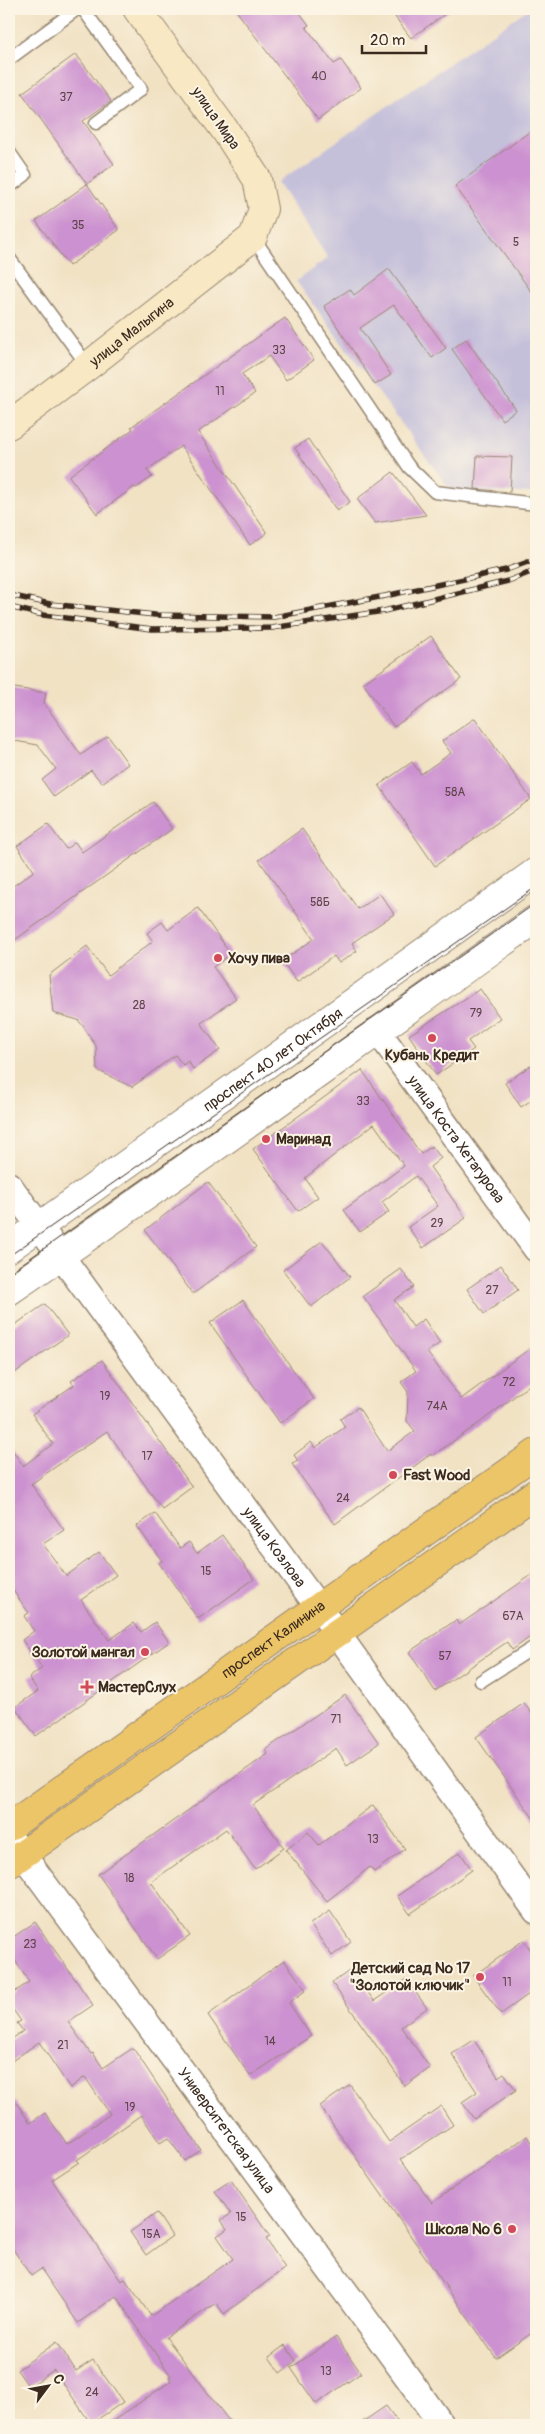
<svg xmlns="http://www.w3.org/2000/svg" width="545" height="2434" viewBox="0 0 545 2434" font-family="Pangolin,sans-serif">
<style>
.industrial{fill:#c5c0da}
.building{fill:#cc91d0}
.lines{fill:none;stroke-linecap:round;stroke-linejoin:round}
.service-casing{stroke:#968671;stroke-width:15}
.minor-casing{stroke:#968671;stroke-width:28}
.tertiary-casing{stroke:#968671;stroke-width:30}
.secondary-casing{stroke:#968671;stroke-width:30}
.primary-casing{stroke:#968671;stroke-width:30}
.service{stroke:#fff;stroke-width:12}
.minor{stroke:#fff;stroke-width:25}
.tertiary{stroke:#fff;stroke-width:28}
.secondary{stroke:#f8e8c3;stroke-width:28}
.primary{stroke:#edc569;stroke-width:28}
.tram{stroke:#3b2a1e;stroke-width:1}
.rail-casing{stroke:#3b2a1e;stroke-width:5.5}
.rail{stroke:#fcf5e5;stroke-width:4;stroke-dasharray:11;stroke-linecap:butt}
.poi-dot{fill:#d1495b;stroke:#fcf5e5;stroke-width:2}
.labels{text-anchor:middle;stroke-width:4;stroke-linejoin:round;paint-order:stroke}
.number-label{font-size:12px;fill:#5f444a}
.street-label{font-size:15px;fill:#3b2a1e;stroke:#fcf5e5}
.poi-label{font-size:15px;font-weight:bold;fill:#3b2a1e;stroke:#fcf5e5;text-anchor:start}
</style>
<rect width="100%" height="100%" fill="#fcf5e5"/>
<filter id="ink" filterUnits="userSpaceOnUse"><feTurbulence type="fractalNoise" baseFrequency=".02" numOctaves="2"/><feDisplacementMap in="SourceGraphic" scale="10" xChannelSelector="R" yChannelSelector="G"/><feConvolveMatrix kernelMatrix="1 2 1 2 8 2 1 2 1" color-interpolation-filters="sRGB"/></filter>
<filter id="wash" filterUnits="userSpaceOnUse"><feTurbulence type="fractalNoise" baseFrequency=".0096" numOctaves="4" result="noise"/><feDisplacementMap in="SourceGraphic" scale="20" xChannelSelector="R" yChannelSelector="G"/><feGaussianBlur stdDeviation="1.12" result="paint"/><feColorMatrix in="noise" values="0 0 0 0 0 0 0 0 0 0 0 0 0 0 0 0 0 1.4 0 .05"/><feComposite in="paint" operator="in"/></filter>
<g filter="url(#wash)">
<rect width="100%" height="100%" fill="#f1e2c4"/>
<path class="industrial" d="M528 9H536V493L452 492 296 281 328 258 278 182Z"/>
<g id="blocks">
<path class="building" d="M235 9H297L309 25 306 27 334 64 341 60 361 88 318 120Z
M389 9H452L411 38Z
M76 54 111 101 83 121 114 164 87 184 22 93Z
M536 127V298L455 186Z
M87 184 119 230 69 266 36 221Z
M389 269 446 348 432 358 394 305 360 328 391 375 375 385 324 306 350 289 354 295Z
M285 318 314 360 286 380 269 356 242 374 255 393 198 432 267 533 250 545 181 446 147 470 152 477 136 488 134 487 97 514 69 476 133 429 131 427Z
M466 339 516 410 502 420 452 349Z
M308 439 350 502 337 511 295 448Z
M477 456 512 457 510 492 475 489Z
M393 472 426 515 375 523 357 499Z
M431 636 461 679 394 727 363 683Z
M9 687 46 693 44 703 81 755 108 736 128 764 102 783 91 770 54 797 42 780 56 769 38 745 9 740Z
M475 718 531 799 435 866 379 785 412 762 421 774 451 753 442 741Z
M153 802 172 829 9 944V889L34 871 17 846 48 824 66 849 75 842 82 852Z
M302 829 358 909 380 894 394 914 352 943 357 951 339 963 334 956 297 982 282 961 314 939 259 860Z
M198 908 231 954 213 967 236 998 201 1023 220 1050 193 1069 188 1061 183 1065 175 1055 132 1087 97 1070 96 1046 83 1026 78 1020 53 1013 49 975 87 946 108 975 153 941 147 933 162 922 168 930Z
M480 989 500 1018 468 1041 474 1049 436 1075 409 1035Z
M536 1062V1097L521 1107 505 1083Z
M362 1070 421 1154 432 1146 441 1158 430 1167 466 1218 423 1248 408 1227 438 1206 416 1176 382 1202 389 1212 360 1232 344 1210 404 1166 374 1124 305 1178 318 1197 298 1211 253 1149Z
M208 1182 256 1247 193 1294 145 1230Z
M322 1241 350 1277 311 1307 283 1270Z
M501 1265 518 1290 484 1314 467 1289Z
M401 1269 414 1287 394 1300 413 1327 424 1319 440 1343 427 1352 461 1399 536 1344V1380L478 1424 432 1456 431 1454 335 1524 292 1464 298 1461 294 1455 311 1442 315 1448 345 1427 340 1419 358 1407 387 1451 415 1431 407 1421 408 1392 401 1382 416 1371 363 1296Z
M243 1300 314 1399 280 1423 210 1323Z
M45 1304 68 1335 9 1377V1329Z
M102 1360 192 1487 162 1509 107 1431 31 1484 64 1530 43 1544 66 1576 99 1552 116 1575 81 1600 109 1640 134 1623 141 1632 155 1622 169 1642 36 1736 15 1707 38 1691 29 1678 42 1668 22 1640 34 1631 24 1616 29 1613 9 1585V1445L23 1466 53 1444 32 1414 74 1385 71 1381Z
M155 1513 180 1548 189 1542 197 1553 222 1535 254 1579 198 1619 159 1563 162 1561 137 1526Z
M536 1572V1633L512 1650 507 1642 435 1691 409 1652 456 1620 459 1625Z
M345 1695 379 1743 347 1765 336 1748 253 1805 284 1848 255 1869 226 1829 151 1882 190 1936 157 1959 98 1874 268 1754 265 1750Z
M524 1703 536 1720V1822L476 1737Z
M373 1805 405 1849 374 1872 370 1867 327 1901 286 1850 308 1832 319 1845Z
M460 1852 472 1870 410 1914 397 1896Z
M330 1911 351 1942 332 1956 310 1924Z
M35 1922 93 2005 68 2022 91 2054 93 2053 103 2068 133 2048 201 2150 185 2161 168 2138 160 2143 141 2115 77 2160 79 2162 52 2180 121 2281 125 2279 151 2316 233 2259 217 2236 227 2229 221 2220 231 2214 215 2191 231 2180 270 2237 266 2239 285 2268 224 2314 216 2303 166 2337 232 2425H107L171 2381 169 2377 171 2376 116 2296 78 2323 41 2269 31 2276 9 2243V2092L30 2123 45 2113 67 2144 110 2114 85 2077 70 2088 39 2042 9 2063V2041L23 2031 17 2023 21 2021 9 2004V1996L29 1982 9 1951V1940Z
M524 1940 536 1958V1989L501 2014 473 1976Z
M284 1960 306 1990 289 2003 311 2036 250 2076 208 2015Z
M352 1969 374 2001 406 1979 427 2008 401 2027 430 2068 405 2086 332 1983Z
M474 2040 498 2077 504 2073 516 2090 474 2119 462 2102 477 2092 452 2054Z
M350 2085 389 2142 441 2106 453 2125 401 2159 432 2203 527 2136 536 2150V2330L496 2358 320 2106Z
M157 2213 172 2236 146 2255 130 2232Z
M336 2337 361 2373 316 2404 291 2368Z
M57 2342 76 2371 93 2360 123 2402 91 2424 54 2370 29 2387 17 2370Z
M285 2345 296 2361 280 2373 269 2357Z
M386 2406 400 2425H358Z"/>
</g>
</g>
<g filter="url(#ink)">
<use href="#blocks" fill-opacity="0" stroke="#968671" stroke-width="1"/>
<g class="lines">
<g class="service-casing">
<path id="service" d="M83 9 141 89 96 123
M9 59 77 9
M9 152 25 175 9 187
M253 237 409 467 435 492 536 504
M9 258 88 366
M481 1681 536 1646"/>
</g>
<g class="minor-casing">
<g id="minor">
<path id="s1" d="M377 1030 536 1249"/>
<path id="s2" d="M9 1185 319 1608 536 1911"/>
<path id="s3" d="M9 1836 353 2302 442 2425"/>
</g>
</g>
<g class="tertiary-casing">
<g id="tertiary">
<path id="s4" d="M9 1248 536 872"/>
<path d="M9 1291C187 1170 360 1042 536 919"/>
</g>
</g>
<g class="secondary-casing">
<g id="secondary">
<path id="s5" d="M9 425 88 366 253 237 263 209 257 179 227 133 137 9"/>
</g>
</g>
<g class="primary-casing">
<g id="primary">
<path id="s6" d="M9 1827 536 1453"/>
<path d="M9 1864 536 1493"/>
</g>
</g>
<use href="#service" class="service"/>
<use href="#minor" class="minor"/>
<use href="#tertiary" class="tertiary"/>
<use href="#secondary" class="secondary"/>
<use href="#primary" class="primary"/>
<path class="tram" d="M9 1256 536 887
M9 1273 536 903"/>
<g class="rail-casing">
<path id="rail" d="M9 595 50 604 155 615 274 617 385 596 506 570 536 559
M9 607 43 615 152 629 272 628 384 611 508 581 536 570"/>
</g>
<use href="#rail" class="rail"/>
</g>
</g>
<g class="poi-dot">
<circle cx="218" cy="958" r="5"/>
<circle cx="432" cy="1038" r="5"/>
<circle cx="266" cy="1139" r="5"/>
<circle cx="393" cy="1475" r="5"/>
<circle cx="145" cy="1652" r="5"/>
<path d="M84.5 1679.5h5v5h5v5h-5v5h-5v-5h-5v-5h5z"/>
<circle cx="480" cy="1977" r="5"/>
<circle cx="512" cy="2229" r="5"/>
</g>
<g class="labels">
<g class="number-label">
<text x="319" y="80">40</text>
<text x="66" y="101">37</text>
<text x="78" y="229">35</text>
<text x="516" y="246">5</text>
<text x="279" y="354">33</text>
<text x="220" y="395">11</text>
<text x="455" y="796">58А</text>
<text x="320" y="906">58Б</text>
<text x="139" y="1009">28</text>
<text x="476" y="1017">79</text>
<text x="363" y="1105">33</text>
<text x="437" y="1227">29</text>
<text x="492" y="1294">27</text>
<text x="509" y="1386">72</text>
<text x="105" y="1400">19</text>
<text x="437" y="1410">74А</text>
<text x="147" y="1460">17</text>
<text x="343" y="1502">24</text>
<text x="206" y="1575">15</text>
<text x="513" y="1620">67А</text>
<text x="445" y="1660">57</text>
<text x="336" y="1723">71</text>
<text x="373" y="1843">13</text>
<text x="129" y="1882">18</text>
<text x="30" y="1948">23</text>
<text x="507" y="1986">11</text>
<text x="270" y="2045">14</text>
<text x="63" y="2049">21</text>
<text x="130" y="2111">19</text>
<text x="241" y="2221">15</text>
<text x="151" y="2238">15А</text>
<text x="326" y="2375">13</text>
<text x="92" y="2396">24</text>
</g>
<g class="street-label">
<text transform="translate(216 118) rotate(55)" y="5">улица Мира</text>
<text dy="5" stroke="none"><textPath href="#s5" startOffset="154">улица Малыгина</textPath></text>
<text dy="5" stroke="none"><textPath href="#s4" startOffset="324">проспект 40 лет Октября</textPath></text>
<text dy="5" stroke="none"><textPath href="#s1" startOffset="135">улица Коста Хетагурова</textPath></text>
<text dy="5" stroke="none"><textPath href="#s2" startOffset="449">улица Козлова</textPath></text>
<text dy="5" stroke="none"><textPath href="#s6" startOffset="324">проспект Калинина</textPath></text>
<text dy="5" stroke="none"><textPath href="#s3" startOffset="366">Университетская улица</textPath></text>
</g>
<g class="poi-label">
<text x="228" y="963">Хочу пива</text>
<text x="432" y="1060" text-anchor="middle">Кубань Кредит</text>
<text x="276" y="1144">Маринад</text>
<text x="403" y="1480">Fast Wood</text>
<text x="135" y="1657" text-anchor="end">Золотой мангал</text>
<text x="98" y="1692">МастерСлух</text>
<text x="470" y="1973" text-anchor="end">Детский сад № 17<tspan x="470" dy="17">"Золотой ключик"</tspan></text>
<text x="502" y="2234" text-anchor="end">Школа № 6</text>
</g>
</g>
<rect width="545" height="2434" fill="none" stroke="#fcf5e5" stroke-width="30"/>
<g transform="translate(48 2386) rotate(58)" stroke="#fcf5e5" stroke-width="4" paint-order="stroke">
<path d="M0-4L9 19L0 12L-9 19Z" fill="#3b2a1e"/>
<text y="-8" font-size="14" font-weight="bold" text-anchor="middle" fill="#3b2a1e">С</text>
</g>
<path d="M362 45v8h64v-8" fill="none" stroke="#3b2a1e" stroke-width="2.5"/>
<text x="370" y="45" font-size="15" fill="#3b2a1e" stroke="#fcf5e5" stroke-width="4" paint-order="stroke">20 m</text>
</svg>
